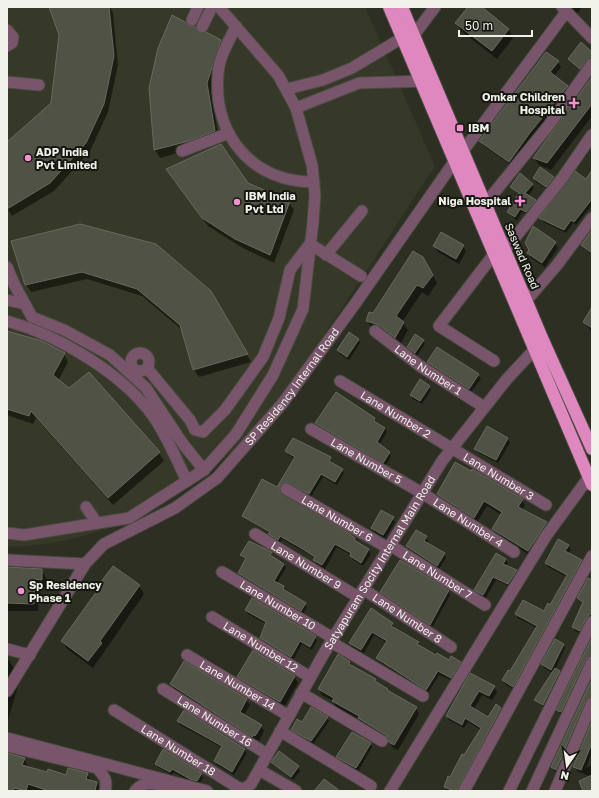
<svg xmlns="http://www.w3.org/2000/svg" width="599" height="798" viewBox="0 0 599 798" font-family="'Golos Text',sans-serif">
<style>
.built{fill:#363927}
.shadow{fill:#0007}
.building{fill:#4f5245;stroke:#676a5d}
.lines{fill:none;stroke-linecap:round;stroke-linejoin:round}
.minor-casing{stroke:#484a3f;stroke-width:13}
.highway-casing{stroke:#484a3f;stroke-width:14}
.minor{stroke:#78556b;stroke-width:11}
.highway{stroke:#de88bf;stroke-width:12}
.poi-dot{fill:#f590d1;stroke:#151711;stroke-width:1.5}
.labels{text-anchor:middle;stroke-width:4;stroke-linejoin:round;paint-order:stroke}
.poi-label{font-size:11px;font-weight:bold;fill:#f0f2ea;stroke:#151711;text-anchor:start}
.street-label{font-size:11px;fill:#f0f2ea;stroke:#151711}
</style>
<rect width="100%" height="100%" fill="#2d2f23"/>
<path class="built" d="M7 7H365L435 166 291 386 243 442 194 484 151 511 129 522 83 536 53 543 16 547 7 546Z"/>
<path class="shadow" d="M50 7H110L113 13 118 65 108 112 90 151 54 191 12 216 7 208V144L52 103 60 35Z
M469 7H480L509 30 513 38 497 59 461 31 457 23Z
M571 7H582L577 13Z
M198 34 221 41 225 49 211 91 219 139 194 148 160 158 155 150 150 88Z
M592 54V61L583 72 569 59Z
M558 62 561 67 554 76 567 87 570 92 513 166 484 146 480 141Z
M592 78V116L551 170 539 165 534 158Z
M167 170 247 184 289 202 294 210 274 263 241 247 208 226Z
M554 177 556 181 548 190 536 182 534 178Z
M592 179V205L576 225 573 223 566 233 543 222 540 218 586 180Z
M532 184 534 188 528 196 537 205 529 215 522 212 517 221 508 212 519 195 512 187Z
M592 231V255L582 245Z
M13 242 210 291 251 362 199 377 194 370 182 330 142 296 87 279 31 292 26 284Z
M555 243 558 248 545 267 531 258 528 253Z
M434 246H463L466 251 459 264 438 252Z
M423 258 437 283 428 296 422 292 402 322 408 330 400 345 372 328 367 321Z
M592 309V332L584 322Z
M7 332 64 354 68 362 58 381 69 390 89 373 159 453 164 461 113 505 36 418 33 424 7 415Z
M358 339 360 343 349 360 340 354 338 350Z
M423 340 425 344 417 356 408 347Z
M437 349 478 375 481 379 471 392 430 366 428 362Z
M429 387 431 390 422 404 413 399 411 395Z
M375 418 376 423 385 428 387 432 379 445 391 456 386 466 318 427 316 423Z
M487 427 508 439 510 443 498 463 477 452 475 449Z
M287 451 330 458 331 464 342 470 344 473 337 485 323 477 311 497 282 489V495L354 539 356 543 368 550 371 554 363 566 353 560 351 555 337 547 325 569 316 563 315 558 282 539 280 543 272 538 270 533 246 519 244 516 278 489 295 459 289 455Z
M438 494 522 500 525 505 522 510 547 523 549 527 531 556 496 534 493 529 502 515 487 506 477 522 441 499Z
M393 518 395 522 385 539 374 532 372 528Z
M426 537 428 541 426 544 444 554 446 558 439 569 409 550 407 546Z
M568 545 571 550 568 554 581 561 583 565 515 690 506 685 503 680 510 673 537 628 518 618 516 614 544 613 551 606 567 577 548 567 546 563Z
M271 553 272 558 284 564 286 568 277 583 305 604 307 607 303 614 241 577 239 573 246 560 242 555Z
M496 554 506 560 508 563 506 566 516 571 518 574 511 587 496 580 485 599 477 593 475 590Z
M113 567 139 586 144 594 93 668 67 649 62 641 103 585Z
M7 568 41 570 46 578V587H39L38 611H7Z
M592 581V619L582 634 575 631 573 627 584 604 578 598Z
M448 591 450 595 432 628 384 596 382 592Z
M371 609 392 624 394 628 418 642 420 646 436 656 449 661 460 663 462 666 453 681 439 675 428 693 380 662 377 658 387 643 374 635 364 653 352 647 350 643Z
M246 610 315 637 317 640 312 650 302 644 293 660 263 642 261 638 266 624 248 614Z
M592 640V660L563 716 560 714 558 710Z
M563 645 565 648 555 670 561 676 546 708 538 703 536 700 553 673 544 668 542 664Z
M7 657 20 679 8 720H7Z
M350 662 353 668 375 680 389 693 416 708 419 714 398 750 393 748 389 740 362 724 359 719 336 707 333 701 322 695 319 689Z
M471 674 494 687 497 692 492 700 482 695 474 709 489 718 501 708 503 713 461 791H447L445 787 481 730 468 722 464 728 449 720 447 716Z
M238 677H294L298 683 284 707 241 683Z
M592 681V701L559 773 554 771 552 767Z
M171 684 246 700 250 705 244 715 261 726 264 731 259 741 257 740 256 742 175 690Z
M327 718 329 721 313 745 294 733 292 730 302 723Z
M178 721 245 750 247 753 234 775 217 765 215 761 223 748 180 725Z
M592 723V753L586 768 592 765V791H584L591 777 577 771 574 767Z
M370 743 372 747 358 772 340 761 337 757Z
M7 754 24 758 28 767 48 773 67 776 87 774 92 782 97 783 101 791H7Z
M273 762 298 767 300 771 293 780Z
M156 764 201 774 203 778 199 784 192 783 174 772 172 775 158 767Z"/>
<path class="building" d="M49 7H109L114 56 104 104 86 143 50 183 7 209V142L51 103 59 35Z
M468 7H482L509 29 492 51 455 23Z
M172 15 185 22 189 26 195 27 199 33 206 32 221 40 207 83 215 131 189 141 154 150 149 88 158 48Z
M581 42 592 52V55L580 69 568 59Z
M546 52 559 61 550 72 568 86 529 134 509 162 479 141Z
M592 77V104L547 163 533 158Z
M221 144 248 183 290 201 270 255 235 239 202 218 166 169Z
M540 167 554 177 546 187 533 178Z
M592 170V199L574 222 571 220 564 230 539 218 575 171 586 179Z
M520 173 533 184 525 193 536 200 526 212 520 209 515 217 507 212 519 193 510 187Z
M80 224 156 244 211 291 248 354 193 370 180 325 137 289 82 272 25 285 11 241Z
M533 226 556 242 542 263 527 253 529 250 525 243Z
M592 230V253L581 245Z
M441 232 464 245 456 259 433 246Z
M413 251 423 257 433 275 423 288 417 285 396 316 404 322 395 338 379 325 366 321 369 312 373 313Z
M592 307V328L583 322Z
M7 331 42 341 65 353 53 375 69 388 89 372 160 452 108 498 31 411 29 416 7 409Z
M349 332 359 339 347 357 337 350Z
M415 334 424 340 415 353 407 347Z
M437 347 479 374 469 389 427 362Z
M420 379 430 386 420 401 410 395Z
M336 392 375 418 374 421 385 428 377 442 390 452 383 463 315 423Z
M487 426 508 438 496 460 474 449Z
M293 438 331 457 329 461 343 469 335 482 321 474 309 494 286 482 280 485V492L342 529 355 538 354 540 369 549 361 563 350 556 351 553 335 544 322 565 313 560 315 557 301 548 280 536 278 540 268 534 270 532 242 516 262 479 277 487 295 457 285 451Z
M455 462 471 471 472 469 523 499 518 507 547 522 528 551 492 529 502 512 484 501 474 518 437 494Z
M381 510 394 517 383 535 371 528Z
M416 530 427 536 424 541 445 553 437 566 406 546Z
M558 539 569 545 565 551 582 560 513 687 502 680 508 670 510 671 537 626 515 614 523 600 544 611 548 603 550 605 567 575 545 563Z
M249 541 272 552 270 555 284 564 274 581 284 586 283 589 306 603 301 611 238 573 246 558 240 555Z
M496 553 506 559 503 564 517 570 508 584 493 577 483 595 474 590Z
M400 560 449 590 430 625 380 592Z
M113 566 140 585 100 641 102 643 88 661 61 641 102 584 100 583Z
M7 567 42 569V580L35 579 34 604 7 603Z
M588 578 592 580V612L586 619 580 631 572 627 583 602 577 598Z
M252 598 316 636 310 647 300 641 291 657 260 638 266 622 245 610Z
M371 608 393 623 391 626 419 642 417 644 436 655 437 653 449 660 451 656 461 662 451 678 438 671 426 690 376 658 387 641 372 632 361 650 349 643Z
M592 638V655L586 659 561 712 556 710Z
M555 639 564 644 551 670 541 664Z
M253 650 295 676 280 702 237 677Z
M338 654 350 662 349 664 376 679 375 681 388 689 387 690 417 707 394 745 389 742 386 735 358 718 359 716 332 701 334 698 318 689Z
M184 661 247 699 240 712 262 725 255 736 253 735 252 737 170 684Z
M555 668 560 671 543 705 534 700Z
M470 673 495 686 489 696 479 691 470 706 488 717 496 704 501 708 457 791H454L444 787 448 776 450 777 462 754 464 755 481 728 465 718 462 725 446 716Z
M592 679V696L586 700 556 770 551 767Z
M311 707 328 717 311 741 291 730 297 719 302 722Z
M184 710 245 749 232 772 214 761 222 746 177 721Z
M592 721V743L581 770 573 767Z
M352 732 371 743 356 768 336 757Z
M163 749 202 773 197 781 190 779 172 769 170 772 155 764Z
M279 751 299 766 291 777 271 762Z
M7 753 25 758 22 765 47 772 48 769 66 775 68 768 88 773 86 779 97 782 95 791H49L28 784 26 791 14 788 13 791H7Z
M592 775V791H583L579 781Z
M324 779 340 791H314Z"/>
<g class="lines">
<g class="minor-casing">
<g id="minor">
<path d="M562 7 592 38"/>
<path d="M192 20 198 7"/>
<path d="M236 26C229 41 219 57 218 74 213 135 252 182 314 182"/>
<path d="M202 27 212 7"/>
<path d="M7 30 13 37 12 43 7 46"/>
<path d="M7 82 39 85"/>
<path d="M287 89 323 80 352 68 402 38 414 35 435 7"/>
<path d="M296 108 359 83 428 81"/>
<path d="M182 151 229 133"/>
<path d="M463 151 566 12"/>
<path d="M485 204 549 125 592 64"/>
<path d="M310 244 361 276"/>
<path d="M505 250 563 177 592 135"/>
<path d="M494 254 439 326 494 361"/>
<path d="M326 255 362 211"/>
<path d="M7 267 15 286 32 317 64 330 110 355 146 388 183 444 204 470"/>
<path d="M7 300 25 304"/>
<path d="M526 301 557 265 592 218"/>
<path d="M7 321C58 335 122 373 153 416 167 436 176 459 187 481"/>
<path id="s1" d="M375 331 420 366 484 407"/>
<circle cx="140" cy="362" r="9"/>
<path d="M147 368 190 420 195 430 203 432 225 410 263 357 279 318 290 270 309 245"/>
<path id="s2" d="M340 381 546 505"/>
<path id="s3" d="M311 429 422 493 514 552"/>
<path id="s4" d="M286 489 388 548"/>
<path d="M86 507 97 523"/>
<path d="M7 533 24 535 129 518 204 470 236 434 273 375 303 309 313 222 315 195 312 165 296 108 278 75 219 7"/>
<path id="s5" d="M255 534 358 597"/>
<path id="s6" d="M390 545 485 605"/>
<path d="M7 560 85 564"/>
<path id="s7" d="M222 572 333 638"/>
<path id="s8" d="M363 589 451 647"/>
<path id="s9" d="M212 617 310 677"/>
<path d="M331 642 423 696"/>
<path d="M7 649 30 655"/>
<path id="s10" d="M187 655 289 716"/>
<path id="s11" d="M163 689 267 754"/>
<path id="s12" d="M7 691 85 564 104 544 175 508 217 478 282 404 355 304 454 162"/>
<path d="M301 693 382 741"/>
<path id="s13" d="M114 710 237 787 244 789 251 784 323 655 442 461 507 379 534 350"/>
<path d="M280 731 371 786"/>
<path d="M7 738 207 791"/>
<path d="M7 746 97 768C104 776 108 780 105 791"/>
<path d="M259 770 296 791"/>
<path d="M135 791C146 777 161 786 176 791"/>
<path d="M390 791 546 536 589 477"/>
<path d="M464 791 592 556"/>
<path d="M509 791 592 622"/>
<path d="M532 791 592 662"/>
<path d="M555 791 592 703"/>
</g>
</g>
<g class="highway-casing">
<path id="highway" d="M389 7 592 485
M402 7 543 340 592 449"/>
</g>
<use href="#minor" class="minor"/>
<use href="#highway" class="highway"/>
</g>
<g class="poi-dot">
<path d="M572 97h4v4h4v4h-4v4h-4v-4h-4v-4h4z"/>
<rect x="456" y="124" width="8" height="8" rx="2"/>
<circle cx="28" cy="158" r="4"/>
<path d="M518 195h4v4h4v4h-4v4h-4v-4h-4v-4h4z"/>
<circle cx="237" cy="202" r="4"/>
<circle cx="21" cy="591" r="4"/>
</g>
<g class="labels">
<g class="poi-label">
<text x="565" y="101" text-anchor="end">Omkar Children<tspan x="565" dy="13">Hospital</tspan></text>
<text x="468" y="132">IBM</text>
<text x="36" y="156">ADP India<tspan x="36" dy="13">Pvt Limited</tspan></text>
<text x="245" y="200">IBM India<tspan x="245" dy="13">Pvt Ltd</tspan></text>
<text x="511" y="205" text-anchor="end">Niga Hospital</text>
<text x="29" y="589">Sp Residency<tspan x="29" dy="13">Phase 1</tspan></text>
</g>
<g class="street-label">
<text transform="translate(522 256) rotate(67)" y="4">Saswad Road</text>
<text dy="4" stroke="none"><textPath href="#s1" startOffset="66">Lane Number 1</textPath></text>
<text dy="4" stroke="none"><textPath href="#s12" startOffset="426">SP Residency Internal Road</textPath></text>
<text dy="4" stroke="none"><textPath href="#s2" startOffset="65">Lane Number 2</textPath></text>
<text dy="4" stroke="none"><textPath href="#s3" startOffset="64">Lane Number 5</textPath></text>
<text dy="4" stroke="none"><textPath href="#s2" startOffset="185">Lane Number 3</textPath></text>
<text dy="4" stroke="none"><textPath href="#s4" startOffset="59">Lane Number 6</textPath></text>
<text dy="4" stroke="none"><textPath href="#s3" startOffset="183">Lane Number 4</textPath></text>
<text dy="4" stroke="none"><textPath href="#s13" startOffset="417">Satyapuram Socity Internal Main Road</textPath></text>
<text dy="4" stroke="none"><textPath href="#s5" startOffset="60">Lane Number 9</textPath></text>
<text dy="4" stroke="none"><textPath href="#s6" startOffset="56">Lane Number 7</textPath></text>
<text dy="4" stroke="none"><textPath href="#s7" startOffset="65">Lane Number 10</textPath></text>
<text dy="4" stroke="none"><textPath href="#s8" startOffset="53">Lane Number 8</textPath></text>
<text dy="4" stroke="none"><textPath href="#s9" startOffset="57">Lane Number 12</textPath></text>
<text dy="4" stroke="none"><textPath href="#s10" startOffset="59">Lane Number 14</textPath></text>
<text dy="4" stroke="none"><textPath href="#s11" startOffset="61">Lane Number 16</textPath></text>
<text dy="4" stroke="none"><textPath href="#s13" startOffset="76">Lane Number 18</textPath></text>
</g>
</g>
<rect width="599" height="798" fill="none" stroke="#f0f2ea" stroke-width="16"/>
<g transform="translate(567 766) rotate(193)" stroke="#151711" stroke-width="3" paint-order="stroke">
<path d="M0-3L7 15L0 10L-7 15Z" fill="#f0f2ea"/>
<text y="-6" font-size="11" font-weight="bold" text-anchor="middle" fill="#f0f2ea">N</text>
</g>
<path d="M459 30v6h73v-6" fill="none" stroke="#f0f2ea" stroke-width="2"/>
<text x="465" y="30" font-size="12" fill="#f0f2ea" stroke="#151711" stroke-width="3" paint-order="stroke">50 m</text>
</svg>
